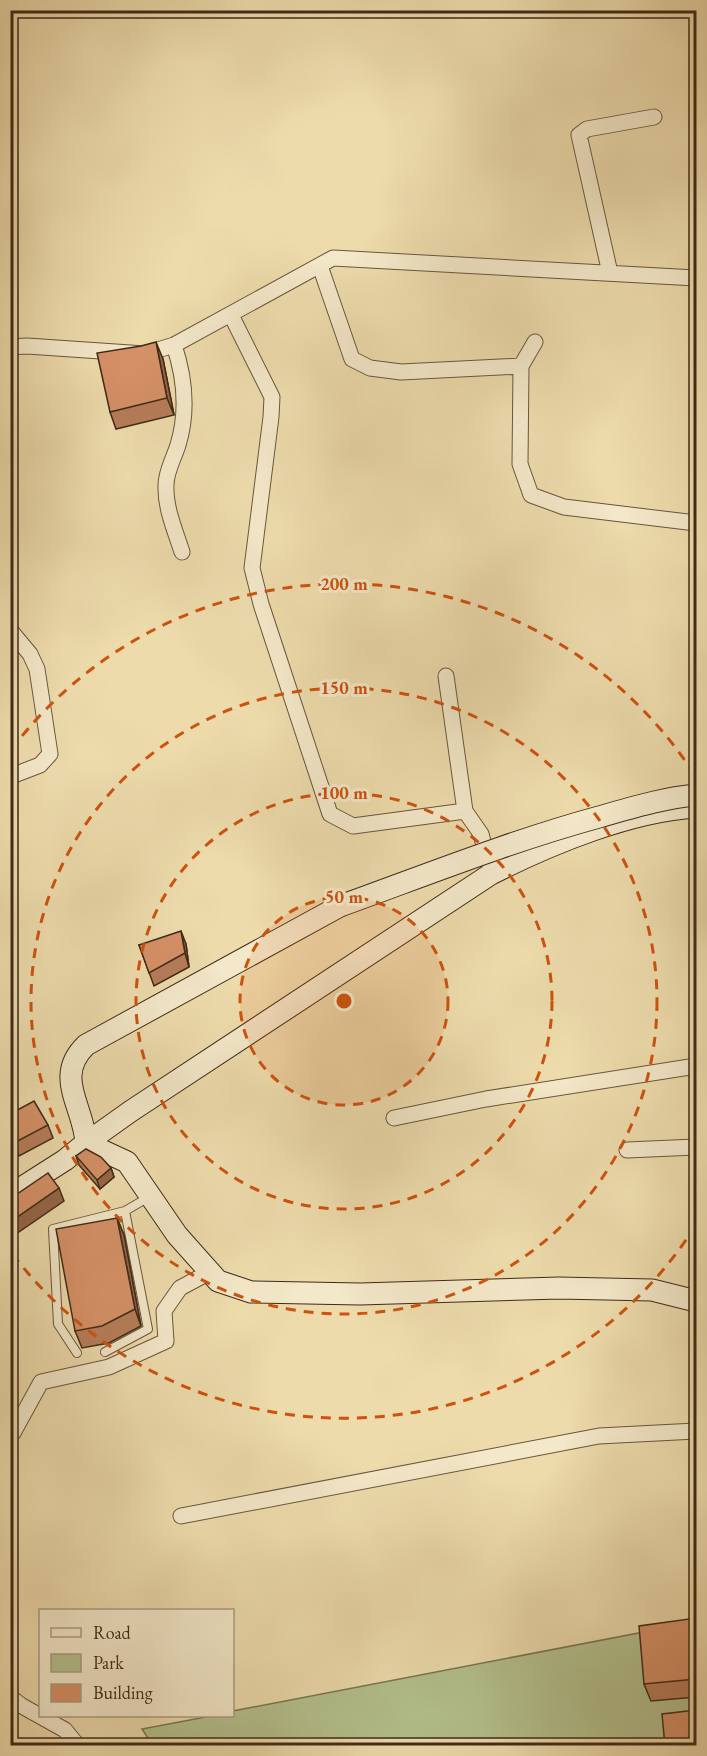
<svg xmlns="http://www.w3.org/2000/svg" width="707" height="1756" viewBox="0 0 707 1756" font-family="'EB Garamond',serif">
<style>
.green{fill:#b3c18e;stroke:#797652;stroke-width:1.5}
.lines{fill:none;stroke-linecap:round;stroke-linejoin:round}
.lane-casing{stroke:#6a563c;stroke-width:10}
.street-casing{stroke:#6a563c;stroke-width:17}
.secondary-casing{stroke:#3f2a17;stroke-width:23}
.lane{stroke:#f3e8c9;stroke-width:8}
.street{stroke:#f3e8c9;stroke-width:15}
.secondary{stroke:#f3e8c9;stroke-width:21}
.secondary-bridge-casing{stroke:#3f2a17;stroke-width:23;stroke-linecap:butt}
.secondary-bridge{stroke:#f3e8c9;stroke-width:21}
.wall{fill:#b77c59;stroke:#3f2a17;stroke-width:1.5}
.shaded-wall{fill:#956548;stroke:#3f2a17;stroke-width:1.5}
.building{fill:#d59067;stroke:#3f2a17;stroke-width:1.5}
.ring{fill:none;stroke:#cf520e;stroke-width:3;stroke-dasharray:10 8}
.centre{fill:#cf520e;stroke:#f3e8c9;stroke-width:3}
.ring-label{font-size:18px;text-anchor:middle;font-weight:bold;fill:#cf520e;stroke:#f3e8c9;stroke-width:6;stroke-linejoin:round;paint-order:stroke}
</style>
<rect width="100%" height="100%" fill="#eddbac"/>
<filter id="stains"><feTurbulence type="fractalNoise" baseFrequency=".00333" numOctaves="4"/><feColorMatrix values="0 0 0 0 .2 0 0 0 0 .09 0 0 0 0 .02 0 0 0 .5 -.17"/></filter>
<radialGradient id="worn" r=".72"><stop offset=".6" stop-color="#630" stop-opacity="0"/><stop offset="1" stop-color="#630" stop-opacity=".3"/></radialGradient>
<path class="green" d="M696 1622V1745L153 1746 142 1729 211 1716H232L233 1711Z"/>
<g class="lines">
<g class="lane-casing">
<path id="lane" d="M105 1352 148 1329 125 1211 149 1197
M77 1353 58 1324 53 1229 125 1211"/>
</g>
<g class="street-casing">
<path id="street" d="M320 266 352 359 370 368 401 372 521 366 535 342
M610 273 579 135 587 129 654 117
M231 315 272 397 271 417 252 568 261 604 330 814 353 826 465 811 481 834 488 861
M174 345C185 378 188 412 178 445 174 458 166 471 166 485 165 508 175 530 182 552
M10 347 27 346 145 354 174 345 333 258 696 278
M521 366 520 464 531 495 564 507 696 523
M10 630 30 654 37 669 50 754 40 765 14 775 10 780
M446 676 465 811
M394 1118 486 1099 696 1066
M627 1150 696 1147
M10 1435 13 1433 41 1382 109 1367 166 1341 164 1311 180 1288 210 1272
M181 1516 599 1436 696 1431
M10 1697 22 1706 65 1730 78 1746"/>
</g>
<g class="secondary-casing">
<path id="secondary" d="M696 807C630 811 550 844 491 874L131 1111 86 1143 127 1162 177 1235 218 1281 251 1292 360 1294 559 1288 652 1290 696 1301
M10 1195 65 1160 86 1143C84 1106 53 1077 86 1045L340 906"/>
</g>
<use href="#lane" class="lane"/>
<use href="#street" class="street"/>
<use href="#secondary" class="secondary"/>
<g class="secondary-bridge-casing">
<path id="secondary-bridge" d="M340 906C426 875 511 841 599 817 631 808 663 798 696 795"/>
</g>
<use href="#secondary-bridge" class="secondary-bridge"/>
</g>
<path class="wall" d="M163 359 174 415 116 429 110 412Z
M186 944 189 967 154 986 139 945Z
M10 1114 48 1125 53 1138 19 1156 10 1139Z
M76 1156 111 1168 114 1177 100 1189 79 1165Z
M117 1218 124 1235 141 1326 109 1343 82 1348 75 1331Z
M696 1618V1697L651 1701 644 1684Z"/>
<path class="shaded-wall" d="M156 342 163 359 174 415 167 398Z
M181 931 186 944 189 967 185 953Z
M111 1168 114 1177 100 1189 97 1180Z
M59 1188 64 1201 10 1238V1222Z
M117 1218 124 1235 141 1326 135 1309Z"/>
<path class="building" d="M156 342 167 398 110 412 97 353 141 346Z
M181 931 185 953 149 973 139 945Z
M34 1101 48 1125 14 1143 10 1136V1114Z
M86 1149 101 1157 111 1168 97 1180 76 1156Z
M48 1173 59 1188 10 1222V1199Z
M117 1218 135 1309 102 1326 75 1331 56 1229Z
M696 1618V1679L644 1684 639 1626Z
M696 1710V1746H665L662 1714Z"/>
<circle cx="344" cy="1001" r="104" fill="#cf520e" fill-opacity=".12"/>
<g class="ring">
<circle cx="344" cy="1001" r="104"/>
<circle cx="344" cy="1001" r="208"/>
<circle cx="344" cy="1001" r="313"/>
<path d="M696 1225A417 417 0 0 1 11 1252M11 750A417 417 0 0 1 696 777"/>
</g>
<circle cx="344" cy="1001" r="9" class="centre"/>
<g class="ring-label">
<text x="344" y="590">200 m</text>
<text x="344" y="694">150 m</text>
<text x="344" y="799">100 m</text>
<text x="344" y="903">50 m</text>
</g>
<rect width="707" height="1756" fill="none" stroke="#eddbac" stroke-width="36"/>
<rect x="12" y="12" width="683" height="1732" fill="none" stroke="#3f2a17" stroke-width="3"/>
<rect x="18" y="18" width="671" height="1720" fill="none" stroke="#3f2a17" stroke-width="1.5"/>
<rect x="39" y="1609" width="195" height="108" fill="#f3e8c9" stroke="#ab9c82" stroke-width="1.5"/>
<rect x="51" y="1628" width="30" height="9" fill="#f3e8c9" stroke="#ab9c82" stroke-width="1.5"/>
<text x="93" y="1639" font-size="18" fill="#3f2a17">Road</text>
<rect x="51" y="1654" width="30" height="18" fill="#b3c18e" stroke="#ab9c82" stroke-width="1.5"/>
<text x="93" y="1669" font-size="18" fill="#3f2a17">Park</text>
<rect x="51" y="1684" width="30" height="18" fill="#d59067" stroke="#ab9c82" stroke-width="1.5"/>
<text x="93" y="1699" font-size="18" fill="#3f2a17">Building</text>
<rect width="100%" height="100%" filter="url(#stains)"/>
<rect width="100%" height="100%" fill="url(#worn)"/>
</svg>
